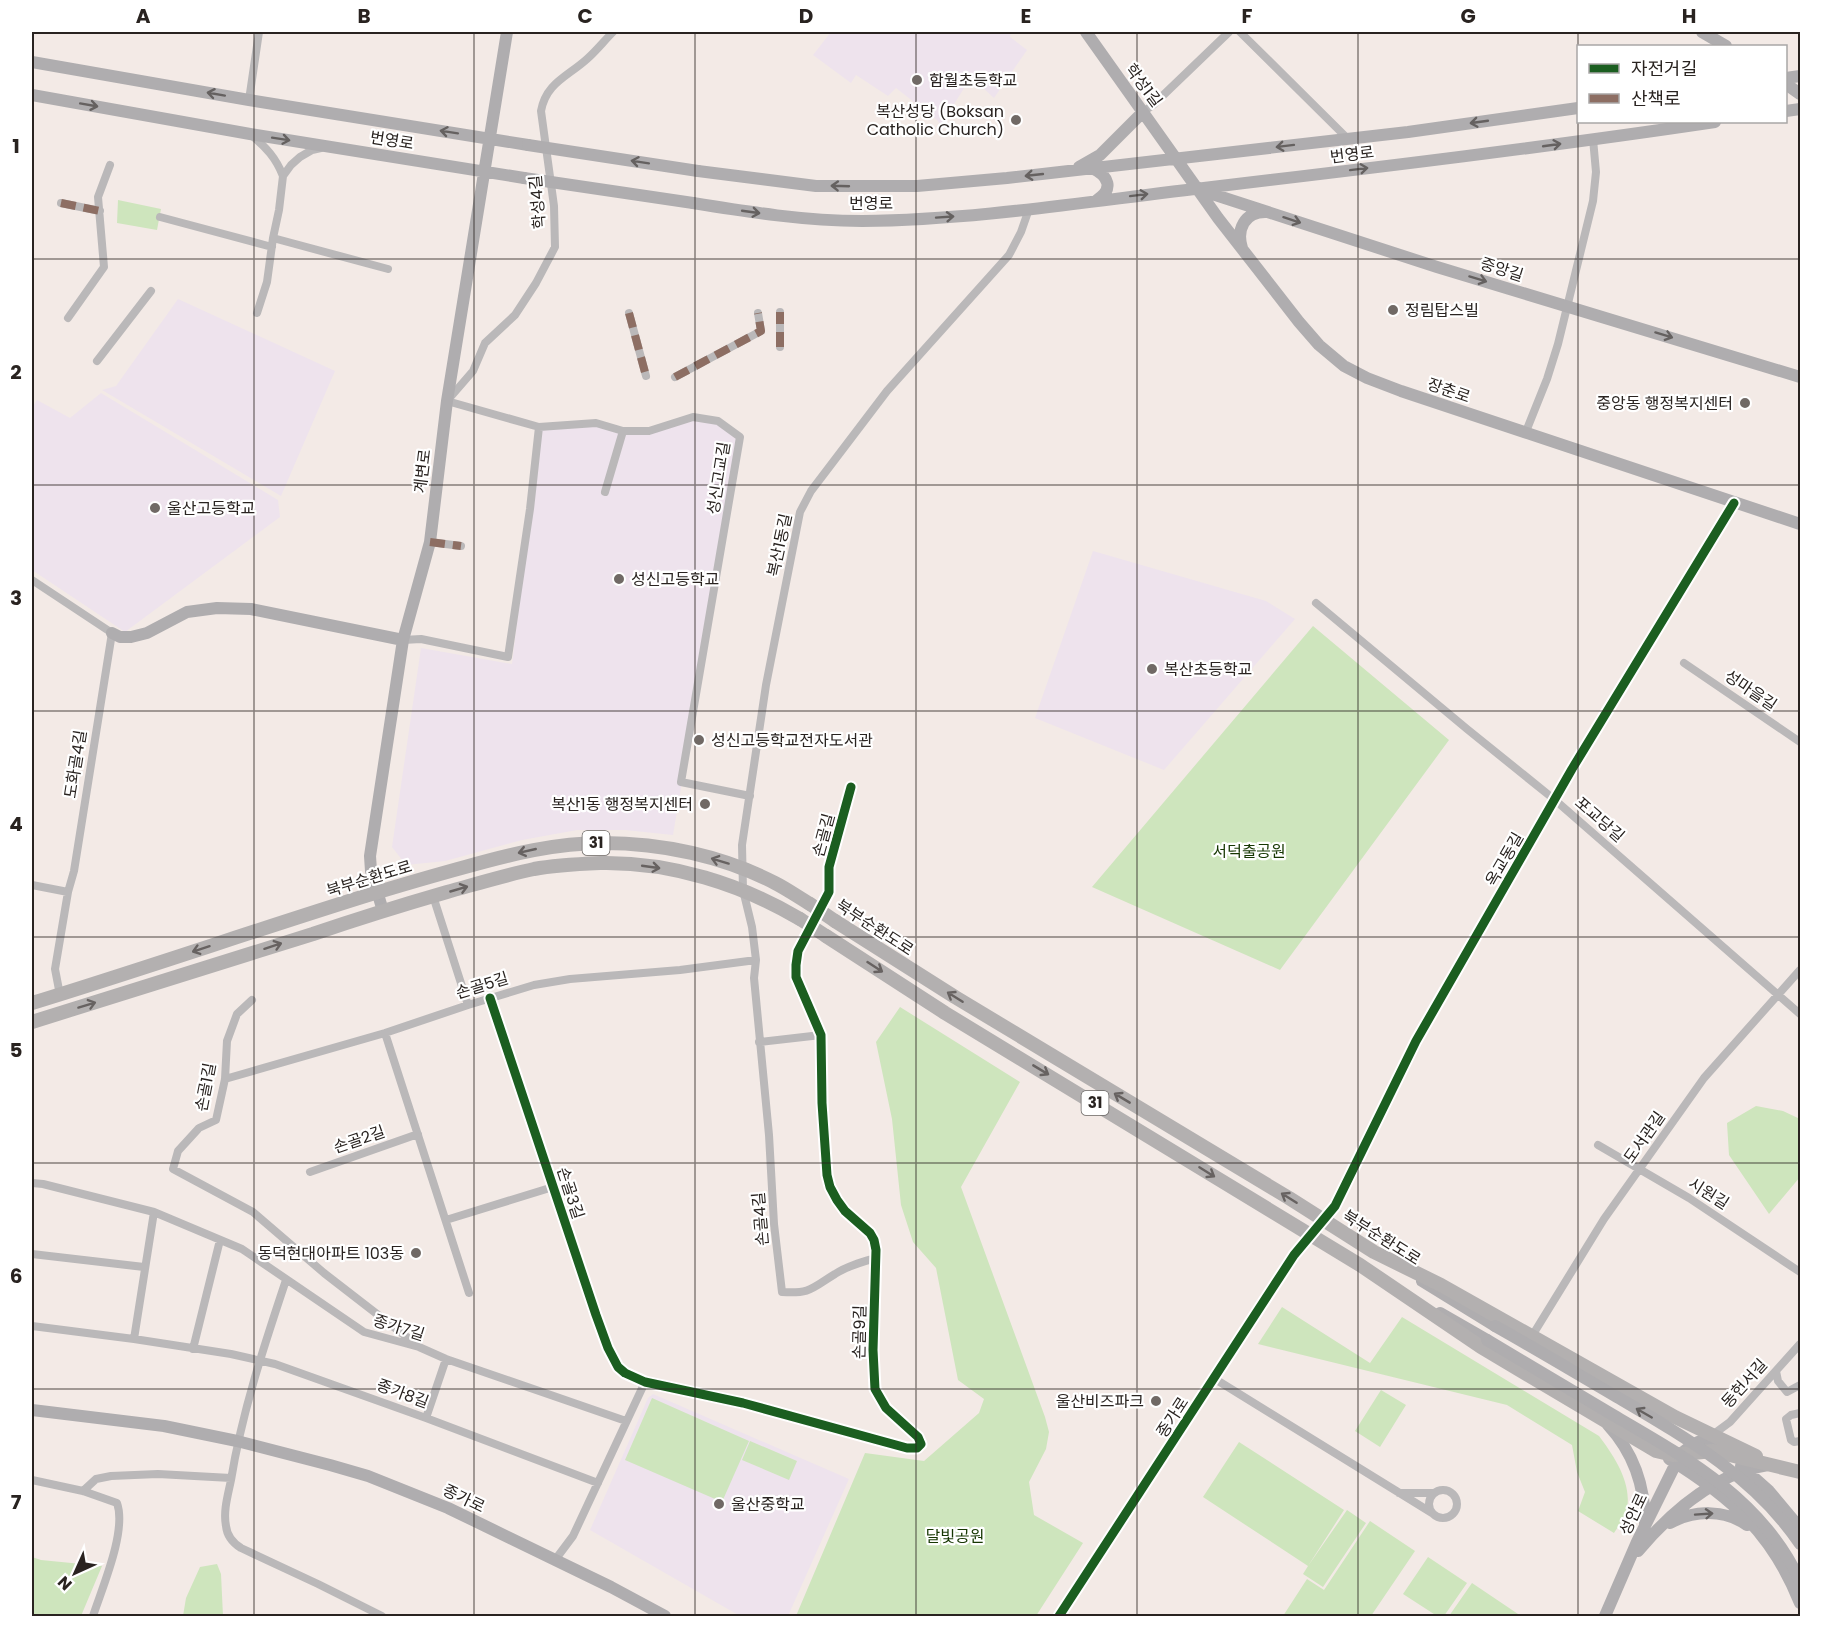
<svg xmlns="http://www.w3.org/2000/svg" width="1832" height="1648" viewBox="0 0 1832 1648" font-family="Poppins,'Noto Sans KR',sans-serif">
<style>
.education{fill:#eee3ed}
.green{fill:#cee5bd}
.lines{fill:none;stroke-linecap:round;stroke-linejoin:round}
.street-tunnel{stroke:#cbc2be;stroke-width:8;stroke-dasharray:8 4;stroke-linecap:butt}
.street{stroke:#bab8b9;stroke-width:8}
.secondary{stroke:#afadaf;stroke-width:12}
.primary{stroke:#b3b0b0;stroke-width:14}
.secondary-bridge{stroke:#afadaf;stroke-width:12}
.primary-bridge{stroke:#b3b0b0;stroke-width:14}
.quiet{stroke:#8d6e63;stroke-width:8;stroke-dasharray:15 8;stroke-linecap:butt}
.cycleway-casing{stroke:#fff;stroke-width:13}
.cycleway{stroke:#1b5e20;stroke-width:9}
.oneway{stroke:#656160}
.oneway2{stroke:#676261}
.grid{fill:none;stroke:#292320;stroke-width:1.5;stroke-opacity:0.55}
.poi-dot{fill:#706965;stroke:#fff;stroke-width:2}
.labels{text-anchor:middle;stroke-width:4.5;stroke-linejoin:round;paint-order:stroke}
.shield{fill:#fff;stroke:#696563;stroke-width:1.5}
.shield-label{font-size:15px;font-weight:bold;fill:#292320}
.poi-label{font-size:16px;fill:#292320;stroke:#fff;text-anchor:start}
.street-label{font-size:16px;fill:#292320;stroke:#fff}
.park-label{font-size:16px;fill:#163702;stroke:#fff}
.neatline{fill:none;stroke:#292320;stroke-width:2}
.grid-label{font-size:20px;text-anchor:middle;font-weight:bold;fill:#292320}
</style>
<rect width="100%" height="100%" fill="#f3eae6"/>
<path class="education" d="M831 32H1011L1010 37 1027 50 994 98 971 77 941 125 937 120 896 88 888 96 856 75 851 83 813 55Z
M178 299 335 371 281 496 102 390 116 386Z
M101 393 278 500 280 517 125 632 32 570V408L37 400 70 418Z
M693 417 718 421 740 437 673 835 625 830H577L522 840 445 861 406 865 392 847 421 648 512 664 540 430 596 423 636 431Z
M1093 551 1266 601 1295 619 1164 770 1035 718Z
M653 1394 849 1479 788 1616H740L590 1530 648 1398Z"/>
<path class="green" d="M118 200 161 209 157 230 117 223Z
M1313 626 1449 740 1280 970 1092 887Z
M900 1007 1020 1082 961 1187 1045 1417 1049 1432 1046 1449 1029 1482 1034 1515 1083 1543 1036 1616H796L865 1453 924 1461 979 1413 984 1399 958 1380 936 1268 913 1242 901 1205 892 1119 876 1042Z
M1756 1106 1783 1111 1800 1119V1177L1769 1214 1729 1155 1727 1123Z
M1282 1307 1370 1363 1402 1317 1599 1436C1614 1456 1634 1485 1626 1512 1623 1519 1618 1527 1614 1533L1578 1511 1585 1492 1577 1472 1572 1445 1507 1405 1258 1344Z
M1381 1390 1406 1405 1380 1447 1355 1431Z
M652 1398 749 1441 722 1502 625 1460Z
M750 1441 797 1461 789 1480 742 1460Z
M1239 1442 1344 1510 1308 1566 1347 1510 1366 1523 1323 1587 1303 1574 1308 1566 1203 1497Z
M1370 1521 1415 1551 1371 1616H1283L1307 1579 1324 1590Z
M32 1557 41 1560 102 1566 81 1616H32Z
M1428 1557 1467 1583 1444 1616H1437L1403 1594Z
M217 1564 221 1574 223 1616H183L186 1598 200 1567Z
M1472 1583 1521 1616H1449Z"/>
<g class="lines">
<path class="street-tunnel" d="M803 941 829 892"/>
<path class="street" d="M613 32C604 41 596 51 587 59 567 77 546 83 541 111L554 206 555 247 536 283 515 315 485 343 473 371 447 401 539 427 596 423 623 431H649L693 417 718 421 740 437 681 782 750 796
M1240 32 1348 139
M249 100 259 32
M1143 112 1153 105 1229 32
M251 135C266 147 276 158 283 176
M61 203 100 211
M160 217 272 247
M273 238 388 269
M257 313 267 282 273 238 279 210 283 176 291 165 300 157 312 150 321 148
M629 313 646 376
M68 318 104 267 98 197 110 165
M780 347V312
M97 361 151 291
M675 377 761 331 758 313
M1525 434 1547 379 1558 344 1593 201 1596 172 1593 139
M605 492 623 431
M430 542 461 546
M32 580 112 633 74 871 68 892 55 969 60 995
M1316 603 1467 729 1555 800 1800 1014
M403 640 421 639 508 657 530 509 539 427
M1684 663 1800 742
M32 885 68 892
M829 892V867L851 787
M433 896 468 1005
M490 998 596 1315 608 1348 618 1367 625 1373 645 1382 743 1403 907 1448H917L921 1444 918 1437 886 1408 875 1389 873 1350 876 1250C871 1228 857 1225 844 1209 836 1199 830 1188 827 1175L822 1103 821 1035 796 977V965L798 951 803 941
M252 1000 237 1014 227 1041 225 1079 216 1120 199 1128 178 1151 173 1169 253 1212 324 1273 417 1345
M385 1033 469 1293
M759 1042 821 1035
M225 1079 385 1033 468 1005 534 985 570 979 680 970 756 960
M1598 1145 1689 1198 1800 1272
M310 1172 418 1134
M32 1183 43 1184 154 1212 242 1249 364 1332 419 1347 446 1359 626 1421
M446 1220 553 1187
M32 1254 144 1267
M876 1258C862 1262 847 1266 835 1274 812 1288 811 1294 782 1292L774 1224 769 1135 754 978 756 960 752 927 743 890 742 845 766 685 800 512 811 491 887 391 1009 255 1021 232 1029 209
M286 1280C264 1346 242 1412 231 1480 228 1495 223 1511 226 1526 227 1536 233 1543 241 1548L318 1584 382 1616
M32 1326 134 1339 231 1354 275 1364 426 1418 598 1483
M1532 1336 1604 1219 1704 1078 1800 970
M134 1339 154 1212
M193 1349 220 1240
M1776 1371 1778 1381 1787 1392 1800 1385
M1215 1379 1432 1513
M1800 1413 1791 1415 1786 1419 1791 1440 1794 1442 1800 1441
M426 1418 446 1359
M1711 1436 1730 1422 1800 1344
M32 1480 83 1491 117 1503C127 1531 102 1588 93 1616
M1429 1504a14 14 0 1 1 28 0a14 14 0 1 1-28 0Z
M83 1491 96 1479 111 1476 158 1474 231 1478
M1399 1493H1434
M555 1560 573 1536 645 1382
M1059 1616 1294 1255 1335 1206 1416 1041 1572 769 1734 503"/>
<path class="secondary" d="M1086 32 1218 218 1299 322 1319 345 1344 366 1367 378 1401 391 1800 524
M1702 32 1726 46
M32 62 249 100 528 145
M1786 78 1800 76
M1786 84 1800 94
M32 95 250 134 524 178
M1786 111 1800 109
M1079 167 1100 155 1143 112
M1092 168C1109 176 1114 189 1097 200
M698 171 816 186H917L1007 178 1408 132 1578 108
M1203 191 1437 267 1800 377
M693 203C749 212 805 221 862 221 979 220 1096 200 1212 187 1380 167 1547 147 1715 122
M1242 248C1236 229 1245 212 1265 212
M112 633 120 637H131L147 633 187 612 217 608 251 609 403 640
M383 911 371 871 370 856 403 640 430 542 447 401 507 32
M1422 1281 1495 1326
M1440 1313 1487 1340
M32 1410 164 1426 237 1441 330 1465 368 1476 448 1508 611 1587 665 1616
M1608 1425C1634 1453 1645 1486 1645 1524
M1669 1459C1732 1498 1772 1533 1800 1603
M1741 1466 1769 1491 1800 1528
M1670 1523C1694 1510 1724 1509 1747 1525
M1638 1551C1672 1511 1715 1473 1768 1465
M1605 1616 1637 1542 1680 1455C1692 1444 1704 1436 1721 1440"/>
<path class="primary" d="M835 921 955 997 1289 1198 1374 1252 1441 1285 1675 1417 1756 1456
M826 936 945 1013 1360 1265 1481 1347 1656 1451 1673 1455 1713 1451 1800 1472
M32 1003C143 969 253 931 365 896 398 886 432 876 465 867 511 854 556 843 603 843 662 843 723 856 775 883 787 889 798 897 810 904
M32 1022C125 993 219 964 313 934 357 919 402 905 447 892 476 884 505 875 534 869 556 865 580 864 602 863 671 862 741 884 800 919"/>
<path class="secondary-bridge" d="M528 145 698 171
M524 178 693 203
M1495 1326C1536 1349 1576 1373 1617 1397 1685 1437 1755 1477 1800 1544
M1487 1340C1529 1365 1571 1390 1613 1415 1687 1458 1763 1500 1800 1581"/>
<path class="primary-bridge" d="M810 904 835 921
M800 919 826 936"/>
<path class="quiet" d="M61 203 100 211
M629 313 646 376
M780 347V312
M675 377 761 331 758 313
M430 542 461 546"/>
<g class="cycleway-casing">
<path id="cycleway" d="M490 998 596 1315 608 1348 618 1367 625 1373 645 1382 743 1403 907 1448H917L921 1444 918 1437 886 1408 875 1389 873 1350 876 1250 874 1240 870 1233 845 1211 837 1200 830 1187 827 1175 822 1103 821 1035 796 977V965L798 951 829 892V867L851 787
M1059 1616 1294 1255 1335 1206 1416 1041 1572 769 1734 503"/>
</g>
<use href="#cycleway" class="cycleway"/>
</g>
<defs><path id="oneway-shaft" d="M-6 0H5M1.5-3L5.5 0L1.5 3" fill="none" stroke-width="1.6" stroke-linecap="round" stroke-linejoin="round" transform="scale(1.5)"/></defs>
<g class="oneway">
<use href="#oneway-shaft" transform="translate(216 94) rotate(-170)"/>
<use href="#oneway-shaft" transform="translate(89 105) rotate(10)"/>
<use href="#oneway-shaft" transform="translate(1479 122) rotate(172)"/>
<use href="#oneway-shaft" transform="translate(449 132) rotate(-171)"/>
<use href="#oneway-shaft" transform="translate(281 139) rotate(9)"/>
<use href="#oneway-shaft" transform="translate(1552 145) rotate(-8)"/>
<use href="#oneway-shaft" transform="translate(1285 146) rotate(173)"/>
<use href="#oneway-shaft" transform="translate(640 162) rotate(-171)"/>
<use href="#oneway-shaft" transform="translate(1359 169) rotate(-7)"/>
<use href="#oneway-shaft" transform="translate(1034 175) rotate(174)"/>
<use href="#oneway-shaft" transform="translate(840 186) rotate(-178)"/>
<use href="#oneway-shaft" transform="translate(1139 195) rotate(-7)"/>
<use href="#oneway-shaft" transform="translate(751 212) rotate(8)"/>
<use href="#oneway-shaft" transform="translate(945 217) rotate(-4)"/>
<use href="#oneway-shaft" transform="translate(1292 220) rotate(18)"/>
<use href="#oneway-shaft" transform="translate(1478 279) rotate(17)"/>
<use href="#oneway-shaft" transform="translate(1664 335) rotate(17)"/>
<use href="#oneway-shaft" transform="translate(1644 1413) rotate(-150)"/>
<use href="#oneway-shaft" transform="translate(1704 1514) rotate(-4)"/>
</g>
<g class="oneway2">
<use href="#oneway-shaft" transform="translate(527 851) rotate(167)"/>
<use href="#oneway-shaft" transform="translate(720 861) rotate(-163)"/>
<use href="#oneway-shaft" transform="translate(651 867) rotate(8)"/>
<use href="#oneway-shaft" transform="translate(459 889) rotate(-16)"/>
<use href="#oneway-shaft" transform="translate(273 946) rotate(-18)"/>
<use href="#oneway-shaft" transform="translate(201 949) rotate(162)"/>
<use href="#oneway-shaft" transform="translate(875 967) rotate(33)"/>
<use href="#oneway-shaft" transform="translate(955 997) rotate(-148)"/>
<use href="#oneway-shaft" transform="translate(87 1005) rotate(-17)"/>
<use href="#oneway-shaft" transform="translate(1041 1070) rotate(31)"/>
<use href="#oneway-shaft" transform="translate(1122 1098) rotate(-149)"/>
<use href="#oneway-shaft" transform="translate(1207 1172) rotate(32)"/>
<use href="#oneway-shaft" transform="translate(1289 1198) rotate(-148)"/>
</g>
<path class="grid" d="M254 32V1616M474 32V1616M695 32V1616M916 32V1616M1137 32V1616M1358 32V1616M1578 32V1616M32 259H1800M32 485H1800M32 711H1800M32 937H1800M32 1163H1800M32 1389H1800"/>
<g class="poi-dot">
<circle cx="917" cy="80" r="6"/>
<circle cx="1016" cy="120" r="6"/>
<circle cx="1393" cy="310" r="6"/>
<circle cx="1745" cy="403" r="6"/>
<circle cx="155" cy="508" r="6"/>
<circle cx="619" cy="579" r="6"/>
<circle cx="1152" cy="669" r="6"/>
<circle cx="699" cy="740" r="6"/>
<circle cx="705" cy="804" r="6"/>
<circle cx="416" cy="1253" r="6"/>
<circle cx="1156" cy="1401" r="6"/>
<circle cx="719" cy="1504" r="6"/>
</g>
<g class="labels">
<g class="shield">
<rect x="582.5" y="831" width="27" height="24" rx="4.5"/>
<rect x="1081.5" y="1091" width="27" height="24" rx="4.5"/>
</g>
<g class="shield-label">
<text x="596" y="848">31</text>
<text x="1095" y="1108">31</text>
</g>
<g class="poi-label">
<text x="929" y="86">함월초등학교</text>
<text x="1004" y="117" text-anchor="end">복산성당 (Boksan<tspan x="1004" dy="18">Catholic Church)</tspan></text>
<text x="1405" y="316">정림탑스빌</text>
<text x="1733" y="409" text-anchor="end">중앙동 행정복지센터</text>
<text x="167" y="514">울산고등학교</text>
<text x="631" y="585">성신고등학교</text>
<text x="1164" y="675">복산초등학교</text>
<text x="711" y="746">성신고등학교전자도서관</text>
<text x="693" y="810" text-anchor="end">복산1동 행정복지센터</text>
<text x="404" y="1259" text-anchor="end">동덕현대아파트 103동</text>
<text x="1144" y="1407" text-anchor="end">울산비즈파크</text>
<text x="731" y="1510">울산중학교</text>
</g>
<g class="street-label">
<text transform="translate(1144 85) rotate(53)" y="6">학성1길</text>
<text transform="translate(392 140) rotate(9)" y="6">번영로</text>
<text transform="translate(1352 154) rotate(-7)" y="6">번영로</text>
<text transform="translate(537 202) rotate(-95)" y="6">학성4길</text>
<text x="871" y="209">번영로</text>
<text transform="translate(1502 269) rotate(17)" y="6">중앙길</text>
<text transform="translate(1449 390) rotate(19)" y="6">장춘로</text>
<text transform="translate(422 471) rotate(-83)" y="6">계변로</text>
<text transform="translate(718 478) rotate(-81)" y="6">성신고교길</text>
<text transform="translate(779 545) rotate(-78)" y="6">복산1동길</text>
<text transform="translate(1751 690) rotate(34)" y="6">성마을길</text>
<text transform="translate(75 764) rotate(-81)" y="6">도화골4길</text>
<text transform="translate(1600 819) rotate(41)" y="6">포교당길</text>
<text transform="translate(823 835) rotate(-75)" y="6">손골길</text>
<text transform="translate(1504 859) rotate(-60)" y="6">옥교동길</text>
<text transform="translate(369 878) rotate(-17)" y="6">북부순환도로</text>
<text transform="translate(875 927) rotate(33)" y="6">북부순환도로</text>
<text transform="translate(482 985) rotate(-17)" y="6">손골5길</text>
<text transform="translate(205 1087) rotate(-79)" y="6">손골1길</text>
<text transform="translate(1644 1137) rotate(-55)" y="6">도서관길</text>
<text transform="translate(359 1139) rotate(-19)" y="6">손골2길</text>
<text transform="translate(571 1193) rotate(72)" y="6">손골3길</text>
<text transform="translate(1709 1193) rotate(32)" y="6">시원길</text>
<text transform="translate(760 1219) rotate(-95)" y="6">손골4길</text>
<text transform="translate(1382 1237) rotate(32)" y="6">북부순환도로</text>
<text transform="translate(399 1327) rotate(17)" y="6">종가7길</text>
<text transform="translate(859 1332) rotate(-89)" y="6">손골9길</text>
<text transform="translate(1744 1383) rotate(-48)" y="6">동헌서길</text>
<text transform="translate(403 1393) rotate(20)" y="6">종가8길</text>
<text transform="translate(1172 1417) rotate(-57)" y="6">종가로</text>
<text transform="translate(464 1498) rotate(25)" y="6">종가로</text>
<text transform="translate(1633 1514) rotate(-65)" y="6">성안로</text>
</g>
<g class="park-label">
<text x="1249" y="857">서덕출공원</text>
<text x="955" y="1542">달빛공원</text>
</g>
</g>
<rect width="1832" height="1648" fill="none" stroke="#ffffff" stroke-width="66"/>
<rect x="1577" y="45" width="210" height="78" fill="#ffffff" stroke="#a9a7a6" stroke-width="1.5"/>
<rect x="1589" y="64" width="30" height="9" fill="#1b5e20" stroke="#a9a7a6" stroke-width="1.5"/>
<text x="1631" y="75" font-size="18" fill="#292320">자전거길</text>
<rect x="1589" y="94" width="30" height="9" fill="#8d6e63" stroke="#a9a7a6" stroke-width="1.5"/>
<text x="1631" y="105" font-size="18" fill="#292320">산책로</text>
<g transform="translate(75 1573) rotate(225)" stroke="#ffffff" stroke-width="4.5" paint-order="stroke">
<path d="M0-4.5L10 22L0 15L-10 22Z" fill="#292320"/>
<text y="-9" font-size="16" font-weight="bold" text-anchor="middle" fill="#292320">N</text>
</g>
<rect x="33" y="33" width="1766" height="1582" class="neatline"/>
<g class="grid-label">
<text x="143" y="23">A</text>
<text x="364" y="23">B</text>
<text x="585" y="23">C</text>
<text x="806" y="23">D</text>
<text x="1026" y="23">E</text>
<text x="1247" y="23">F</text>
<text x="1468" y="23">G</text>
<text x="1689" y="23">H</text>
<text x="16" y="153">1</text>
<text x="16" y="379">2</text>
<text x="16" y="605">3</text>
<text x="16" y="831">4</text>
<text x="16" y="1057">5</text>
<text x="16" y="1283">6</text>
<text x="16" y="1509">7</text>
</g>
</svg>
